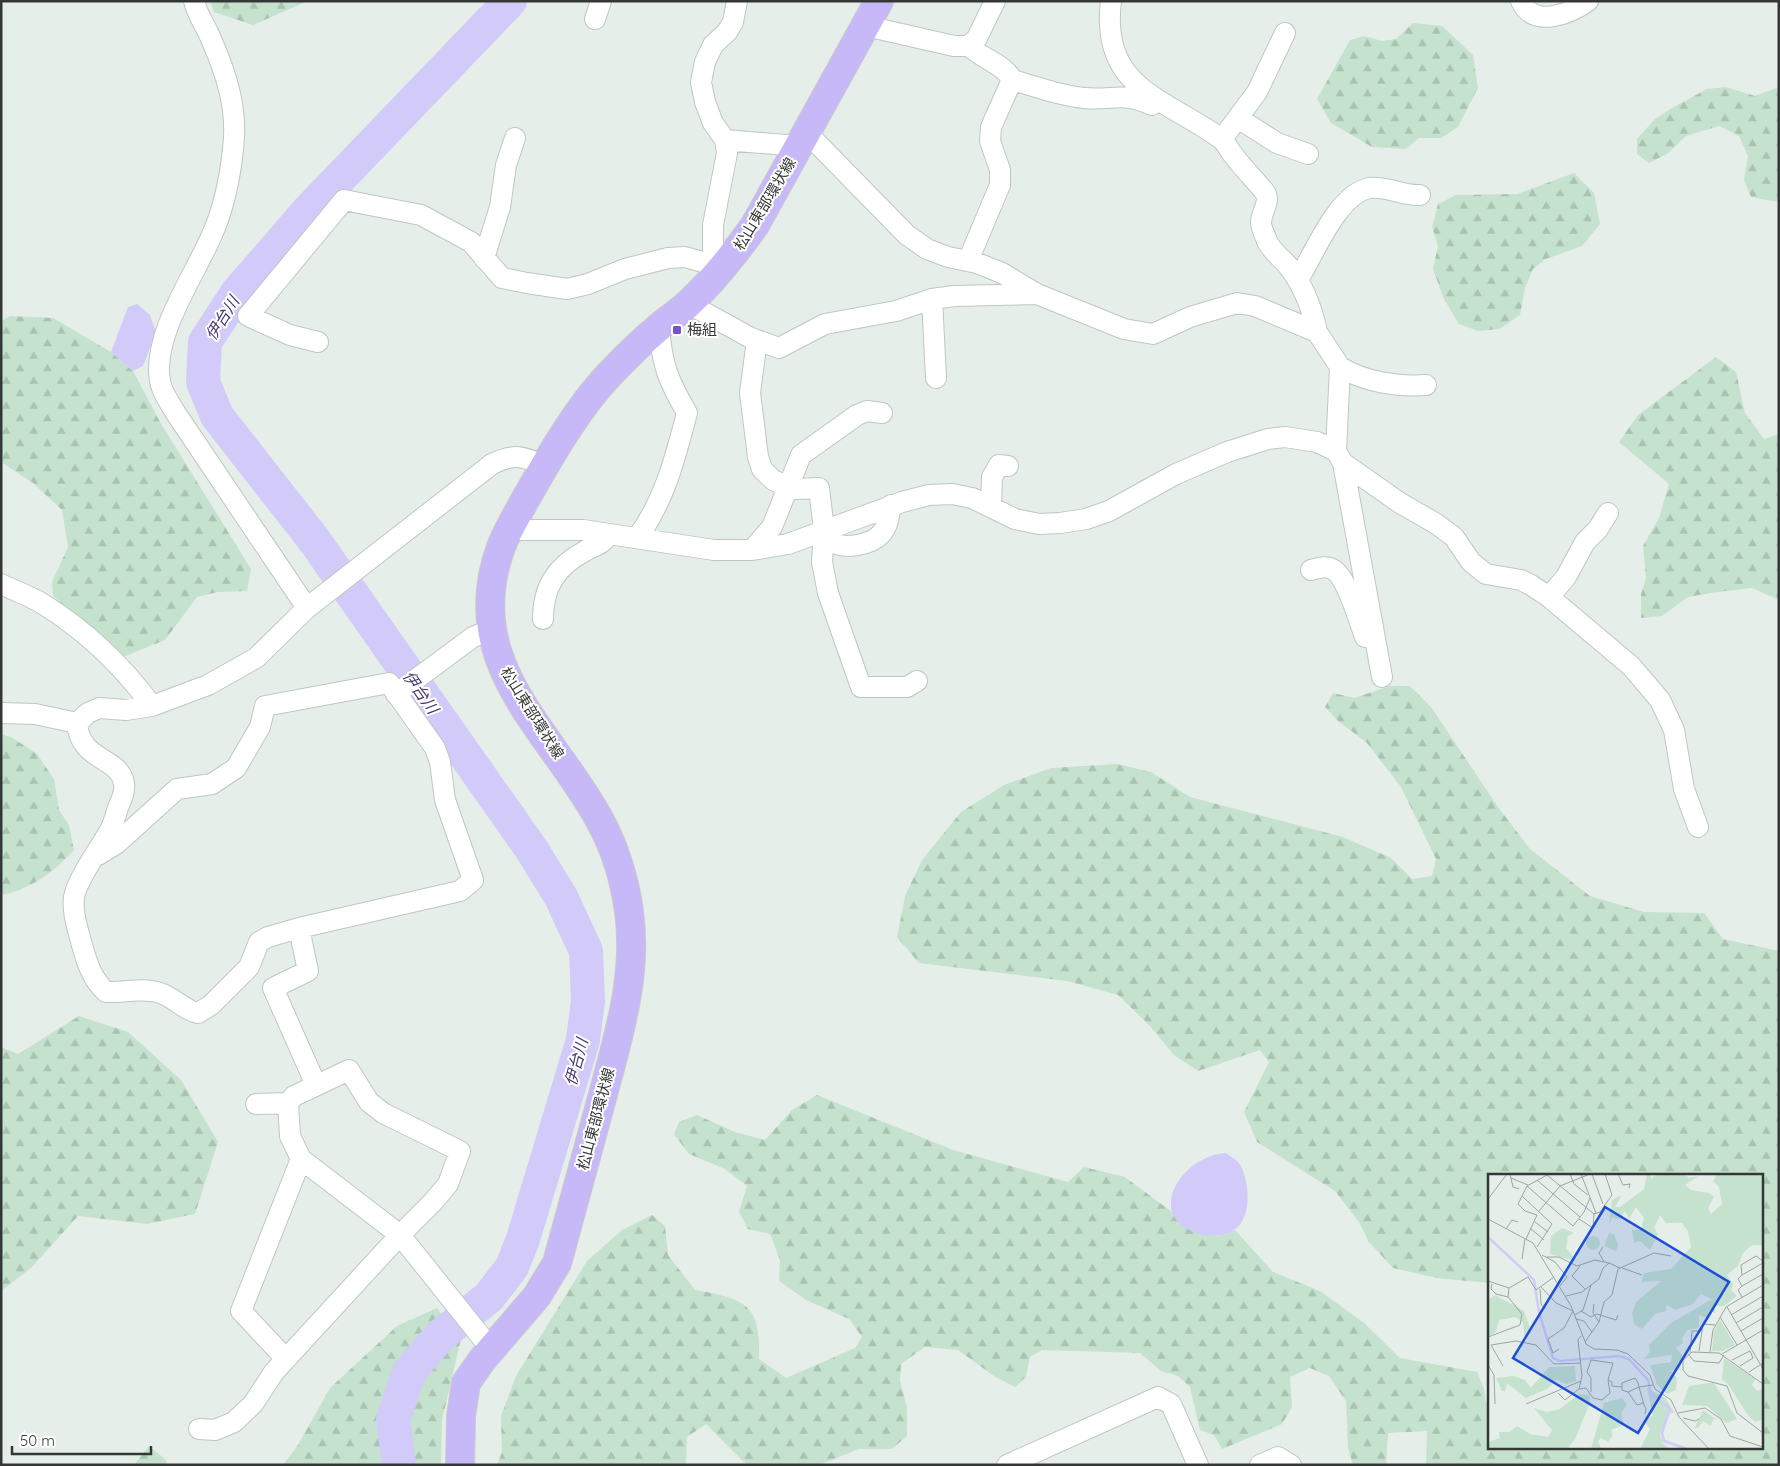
<svg xmlns="http://www.w3.org/2000/svg" width="1780" height="1466" viewBox="0 0 1780 1466" font-family="Quicksand,'Noto Sans JP',sans-serif">
<style>
.forest{fill:url(#forest-firs)}
.water{fill:#d2cbf9}
.lines{fill:none;stroke-linecap:round;stroke-linejoin:round}
.river{stroke:#d2cbf9;stroke-width:34}
.street-casing{stroke:#bfc7c1;stroke-width:22}
.primary-casing{stroke:#cacbca;stroke-width:30}
.street{stroke:#fff;stroke-width:20}
.primary{stroke:#c7b9f7;stroke-width:28}
.poi-dot{fill:#7653cd;stroke:#fff;stroke-width:2}
.labels{text-anchor:middle;stroke-width:4;stroke-linejoin:round;paint-order:stroke}
.street-label{font-size:15px;fill:#343735;stroke:#fff}
.poi-label{font-size:15px;fill:#343735;stroke:#fff;text-anchor:start}
.water-label{font-size:16px;font-style:italic;fill:#463871;stroke:#fff}
.inset-river{fill:none;stroke:#d2cbf9;stroke-width:2.5}
.inset-road{fill:none;stroke:#9fa5a1;stroke-width:1}
.view{fill:#1d4ed8;fill-opacity:0.15;stroke:#1d4ed8;stroke-width:2.5}
.inset-edge{fill:none;stroke:#343735;stroke-width:2.5}
</style>
<defs>
<pattern id="forest-firs" width="22" height="20" patternUnits="userSpaceOnUse" patternTransform="scale(1.25)"><rect width="22" height="20" fill="#c5e2ce"/><path d="M5 1l3.5 6h-7zM16 11l3.5 6h-7z" fill="#aac2b2"/></pattern>
</defs>
<rect width="100%" height="100%" fill="#e6eee9"/>
<path class="forest" d="M210 1H308L253 25 214 12Z
M1413 23 1442 26 1473 55 1478 88 1458 127 1441 138H1419L1406 149 1372 147 1331 123 1317 99 1350 40 1364 36 1382 41 1396 39Z
M1726 87 1755 96 1779 87V201H1772L1751 197 1744 180 1748 156 1739 136 1719 126 1686 136 1667 154 1649 163 1637 154V139L1655 119 1672 108 1707 89Z
M1574 173 1594 193 1600 224 1582 246 1546 259 1533 269 1525 288 1520 315 1499 329 1478 331 1459 324 1444 299 1433 269 1438 246 1432 227 1438 204 1456 195 1517 194Z
M10 316 53 318 111 352 133 371 160 422 251 569 247 591 218 592 197 597 165 640 123 657 53 596 52 582 68 547 62 510 33 483 1 462V321Z
M1716 357 1736 372 1745 413 1764 439 1779 434V600L1752 588 1717 592 1688 597 1662 616 1641 618V594L1646 578 1643 546 1659 518 1669 484 1619 442 1638 415Z
M1390 686H1410L1431 707 1498 807 1530 849 1590 896 1644 912 1704 913 1723 939 1779 951V1465H1426L1427 1431 1388 1433 1386 1465H1353L1348 1448 1346 1401 1329 1376 1310 1368 1290 1377 1292 1407 1282 1424 1222 1449 1214 1435 1200 1430 1190 1387 1178 1376 1161 1371 1140 1353 1042 1350 1030 1357 1026 1377 1015 1387 994 1376 958 1350 925 1347 901 1364 900 1380 907 1408V1436L892 1449H859L819 1465H747L706 1424 687 1437 686 1465H497L502 1452 501 1416 516 1376 587 1261 622 1230 652 1215 665 1226 668 1255 695 1290C745 1299 761 1303 759 1359L786 1378 855 1348 862 1337 849 1319 806 1300 779 1281 780 1260 770 1234 748 1229 739 1212 747 1186 725 1169 689 1154 674 1134 679 1122 697 1115 735 1132 765 1140 792 1110 817 1095 953 1150 1068 1182 1084 1167 1125 1177 1172 1212 1183 1226 1217 1236 1235 1230 1273 1272 1320 1291 1364 1323 1400 1358 1477 1372 1484 1389 1486 1402 1489 1404V1447H1761V1175H1489V1283L1437 1278 1393 1268 1369 1242 1359 1222 1335 1191 1257 1142 1244 1112 1269 1062 1260 1050 1198 1071 1174 1055 1150 1026 1118 995 1067 981 919 963 897 937 905 896 922 860 961 812 1004 785 1051 768 1117 764 1151 772 1190 797 1343 837 1391 858 1412 879 1432 876 1436 859 1401 787 1367 743 1337 720 1325 707 1333 693 1354 698Z
M1 734 11 737 37 754 54 779 59 810 69 825 74 850C55 871 30 890 1 895Z
M79 1016 128 1032 181 1080 218 1142 195 1214 147 1224 78 1216 31 1268 1 1291V1047L18 1054Z
M437 1308 461 1339 442 1420 441 1465H283L298 1445 330 1388 397 1326Z
M149 1446 165 1459 168 1465H134Z"/>
<path class="water" d="M137 304 150 315 156 332 143 366 133 371 111 352 128 307Z
M1226 1153C1231 1157 1238 1160 1241 1166 1249 1183 1253 1217 1234 1230 1215 1243 1173 1232 1171 1207 1169 1179 1200 1154 1226 1153Z"/>
<g class="lines">
<path class="river" d="M399 1465 393 1420 409 1372 441 1335 489 1297 512 1267 523 1239 583 1040 588 1001 586 951 561 897 532 850 314 540 217 416 203 382 205 342 237 293 309 210 510 1"/>
<g class="street-casing">
<path id="street" d="M194 1C197 15 206 26 211 39 227 75 238 110 233 149 230 178 223 211 211 237 193 278 152 336 160 381 161 391 170 403 175 412L307 608
M1111 1C1100 88 1164 98 1220 138 1226 142 1229 150 1234 156 1243 168 1254 179 1264 191 1272 201 1261 211 1261 223 1261 228 1265 235 1267 241 1271 251 1282 258 1289 267 1304 287 1312 307 1317 332
M1521 1C1533 29 1570 14 1588 1
M595 19 601 1
M866 26 954 46H969L977 38 995 1
M969 46C982 59 1006 65 1012 80
M1238 118 1277 143 1308 154
M807 133 907 235 927 249 948 257 977 263 1002 273 1037 294 1124 329 1153 334 1190 317 1237 303 1255 306 1317 332 1340 367 1336 451
M1222 139 1257 92 1285 33
M725 140 799 146
M484 258 500 207 506 165 515 138
M968 261 1000 185V170L990 141 991 127 1012 80C1035 86 1059 96 1084 98 1113 101 1122 91 1152 105
M719 271 713 265V225L727 153 725 140 713 123 705 102 701 82 705 62 713 45 727 32 733 22 737 1
M1298 280C1314 254 1338 193 1370 188 1388 186 1402 196 1420 195
M932 299 936 378
M689 304 751 338 779 348 825 324 896 311 932 299 954 296 1037 294
M757 340 750 393 758 457 762 469 773 480 794 489 819 488 824 530 822 562 828 593 861 687H907L917 681
M318 342 290 335 248 316 344 200 421 215 471 242 502 278 527 283 567 289 588 284 625 269 668 258 685 257 713 265
M1340 367C1365 382 1397 387 1426 385
M1343 463 1382 677
M991 507 992 477 999 465 1008 466
M508 530H583L714 550H752L788 544 902 502 929 495 952 494 972 498 1015 519 1039 524 1060 523 1086 519 1109 511 1176 474 1227 452 1268 439 1285 437 1317 442 1336 451 1343 463 1400 503 1435 523 1454 537 1471 562 1486 574 1521 580 1531 585 1549 597 1631 666 1660 700 1674 730 1684 789 1698 827
M824 530C826 533 828 538 830 540 842 551 871 545 881 534 888 527 889 516 891 505
M637 538C665 500 675 458 687 413 668 380 662 365 659 327
M752 550 772 527 801 455 857 415 867 411 882 413
M1311 570C1319 568 1326 565 1334 570 1347 578 1359 621 1365 637
M1 584C15 591 30 596 43 604 86 631 122 665 152 706
M1549 597 1566 577 1585 542 1598 529 1608 513
M543 619C543 586 557 566 585 551 597 544 601 546 609 534
M396 694 473 637 490 630
M1 713 35 714 77 723
M98 855 116 844 177 789 212 784 236 768 260 727 265 706 389 683 435 748 440 762 445 800 473 880 460 891 299 928
M316 1085 273 988 308 971 299 928 268 937 259 942 249 967 211 1005 198 1013C183 1010 174 997 160 993 143 987 123 993 106 992 92 979 87 963 82 945 78 929 72 914 74 897 77 879 101 847 110 830 114 823 116 813 119 805 122 799 125 790 124 783 119 756 80 762 77 723L88 713 99 708 126 710 152 706 208 685 256 658 307 608 492 464C515 453 522 456 545 466
M256 1104 288 1103
M286 1359 241 1311 301 1159
M199 1429 215 1430 234 1422 253 1404 274 1372 400 1235 433 1202 448 1184 460 1151 383 1113 369 1102 349 1070 294 1096 288 1103 290 1136 301 1159 400 1235 491 1349
M1007 1465 1158 1397 1171 1404 1198 1465
M1260 1465 1278 1457 1291 1465"/>
</g>
<g class="primary-casing">
<path id="primary" d="M460 1465 461 1416 466 1383 482 1360 537 1296 557 1263C572 1208 587 1153 602 1098 618 1038 638 975 629 912 625 880 614 845 598 817 547 726 459 662 501 547 507 531 517 515 525 500 549 458 574 413 607 377 623 360 640 343 658 328 668 319 680 312 690 302 715 279 735 253 755 225L879 1"/>
</g>
<use href="#street" class="street"/>
<use href="#primary" class="primary"/>
</g>
<rect class="poi-dot" x="672" y="325" width="10" height="10" rx="2.5"/>
<g class="labels">
<g class="street-label">
<text transform="translate(765 204) rotate(-59)" y="5">松山東部環状線</text>
<text transform="translate(532 713) rotate(58)" y="5">松山東部環状線</text>
<text transform="translate(596 1119) rotate(-75)" y="5">松山東部環状線</text>
</g>
<g class="poi-label">
<text x="687" y="335">梅組</text>
</g>
<g class="water-label">
<text transform="translate(222 318) rotate(-58)" y="6">伊台川</text>
<text transform="translate(421 692) rotate(55)" y="6">伊台川</text>
<text transform="translate(576 1062) rotate(-75)" y="6">伊台川</text>
</g>
</g>
<g transform="translate(1488 1174)">
<rect width="275" height="275" fill="#e6eee9"/>
<path d="M159 0H163V5L169 0H197L201 4 210 2 197 11 203 16 221 19 226 23 220 34 223 40 234 30 231 13 225 7 229 0H275V71H264L255 79 250 92 239 101 245 110 243 116 249 122 236 132H227V139L220 136 222 145 211 141V154L199 156 194 165 195 169 188 174 194 181 192 195 183 197 189 204 188 216 179 220 169 211 162 191 183 188 184 181 156 185 162 177 161 171 183 149 224 125 213 120 205 130 187 136 179 131 178 137 167 140 154 155 146 150 144 139 148 128 173 107 153 108 156 99 183 95 203 73 200 57 194 49H178L172 41 166 54 170 60 162 76 152 67 146 69 144 56H153L156 44 148 33 141 45 137 37 132 45 124 44 121 52 124 26 134 21 127 33H132L156 15ZM74 54 86 59 80 62 78 74 85 82 84 86 62 80 63 62ZM121 59 126 60 130 71 128 77 116 72ZM98 69a7 7 0 1 1 14 0a7 7 0 1 1-14 0ZM7 121 36 137 42 154 37 167 35 149 28 143 11 146 8 158 0 162V126ZM236 184 267 205 264 211 269 217 275 215V249L273 246 267 248 259 240 240 210 234 206ZM87 192 88 207 79 210 68 206 59 215 38 224 19 209 17 217H14L8 204 25 202 37 206 43 214 61 193ZM220 209H226L249 245 238 249 219 232 194 231 201 212ZM159 214 177 224 186 238 181 240 172 260 175 269 181 275H152L162 255 156 246 165 242ZM91 220 102 221V229L87 265 79 275H0V268L12 264 11 258H22L29 252 42 260 60 263 64 256 46 234 59 238 72 235ZM134 224 139 230 133 240 136 251 123 256 125 261 120 268 113 264 110 267 113 275H103L116 229ZM215 236 229 246 225 245 223 252 215 247 211 253 206 255Z" fill="#c5e2ce"/>
<path d="M232 146 247 171 235 177H224L226 157Z" fill="#c5e2ce"/>
<path class="inset-river" d="M0 63 46 106 51 138 65 184 72 187 131 182 141 185 160 206 163 220 182 235 174 259 176 267 199 275"/>
<path class="inset-road" d="M22 0 25 13 31 15M82 0 86 10 100 21M93 0 108 39M104 0 115 30M130 0 135 11 142 10 141 14M59 1 106 40 112 38 124 21 117 0M23 4 40 11M49 6 92 43M39 12 85 52 96 38 102 24M34 22 64 50 49 73M0 25 19 0M51 37 72 12 102 0M0 45 45 69 83 132 98 170 106 175 129 176 140 180 162 201 167 215 183 226 191 243 221 275M91 45 105 54 106 40M47 48 60 58M42 54 56 66M18 55 24 46 30 48M38 65 49 41 37 37 30 30 39 12 59 1M115 73 111 79 116 88M54 81 67 88 79 103 72 112M59 83H71L89 92 107 86 121 89M34 85 37 65M92 92 84 102 97 115M134 94 154 101M254 101 275 89M0 107 21 114 40 103 48 116 66 103M4 110 3 115 8 120 20 123M254 112 275 100M53 113 68 129 85 137M52 115 53 130 57 135M78 122 94 118 111 105 115 94 121 89 132 94M254 123 250 116 254 112 250 105 254 101 253 91 268 82 275 87M106 130 105 139 111 148M239 133 275 195M93 137 103 143 109 140 128 146 130 141M87 141 95 136 103 111M243 141 275 122M232 143 249 171M88 145 96 147 104 158M248 149 275 133M253 157 275 144M93 162 90 166 94 202 91 215 98 214 105 224 114 226 122 219 120 206 124 208V212L134 213M0 163 32 151 34 140 20 123 21 114M97 168 111 148 116 128 124 121 130 95 166 79 183 82M71 175 65 179 60 165 76 154 85 137M211 177 215 150 227 151M222 178 225 156 238 133 275 111M202 179 204 157H214M200 180 206 187 231 189 236 181M234 180 275 156M244 186 262 177 265 184 252 192M0 191 6 201 7 230M15 192 3 171 28 167 48 171 66 190 93 189M261 198 275 189M275 210 231 179 204 178 195 186V196L200 202 239 212 249 239 275 259M103 218V204L99 198 103 186 125 189 120 206M140 218 149 231 156 229M70 219 77 226 91 215M38 230 93 207M190 239 217 234 233 245 242 262 275 273M157 240 158 235 156 231 151 213 150 209 149 207 147 204 134 209V216L140 218 151 213 165 211M195 244 207 247 211 245"/>
<path class="view" d="M117 33 241 108 150 259 25 184Z"/>
<rect width="275" height="275" class="inset-edge"/>
</g>
<rect width="1780" height="1466" fill="none" stroke="#343735" stroke-width="5"/>
<path d="M12 1446v8h139v-8" fill="none" stroke="#343735" stroke-width="2.5"/>
<text x="20" y="1446" font-size="15" fill="#343735" stroke="#ffffff" stroke-width="4" paint-order="stroke">50 m</text>
</svg>
